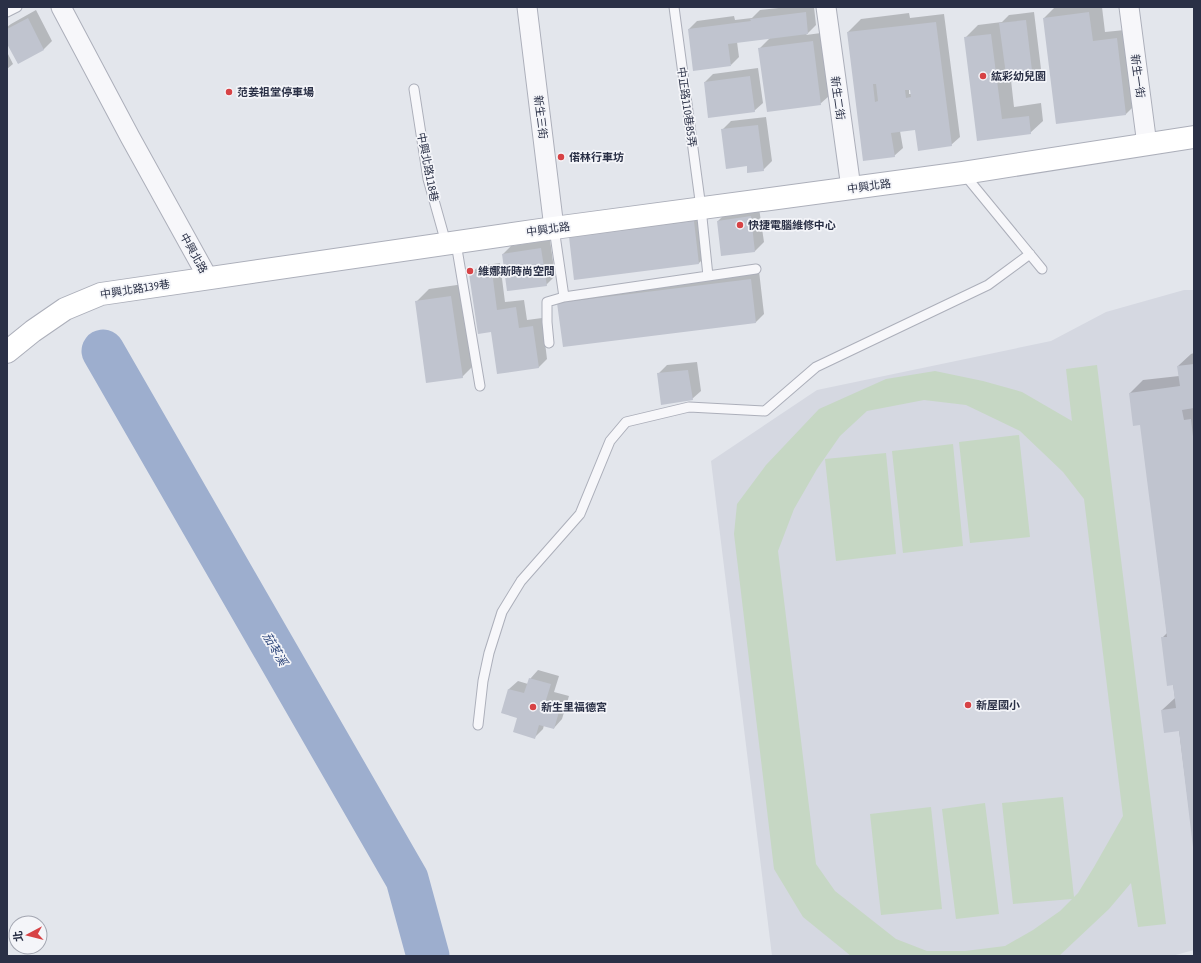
<svg xmlns="http://www.w3.org/2000/svg" width="1201" height="963" viewBox="0 0 1201 963" font-family="'Asap Condensed','Noto Sans TC',sans-serif">
<style>
.built{fill:#d5d8e1}
.green{fill:#c6d7c4;fill-rule:evenodd}
.shadow{fill:#0003;fill-rule:evenodd}
.lines{fill:none;stroke-linecap:round;stroke-linejoin:round}
.river{stroke:#9daece;stroke-width:43}
.building{fill:#c0c4cf;fill-rule:evenodd}
.lane-casing{stroke:#acafba;stroke-width:11}
.street-casing{stroke:#acafba;stroke-width:21}
.secondary-casing{stroke:#acafba;stroke-width:24}
.lane{stroke:#f7f7fa;stroke-width:9}
.street{stroke:#f7f7fa;stroke-width:19}
.secondary{stroke:#fff;stroke-width:22}
.poi-dot{fill:#d74245;stroke:#f4f5f9;stroke-width:1.5}
.labels{text-anchor:middle;stroke-width:3.5;stroke-linejoin:round;paint-order:stroke}
.poi-label{font-size:11px;font-weight:bold;fill:#2a3046;stroke:#f4f5f9;text-anchor:start}
.street-label{font-size:11px;fill:#2a3046;stroke:#f4f5f9}
.water-label{font-size:12px;font-style:italic;fill:#31497d;stroke:#f4f5f9}
</style>
<rect width="100%" height="100%" fill="#e3e6ec"/>
<path class="built" d="M1184 290H1194V950L1172 956H772L711 461 817 390 1051 341 1106 312Z"/>
<path class="green" d="M1097 365 1166 924 1138 927 1131 883 1109 909 1059 956H851L803 917 774 869 734 534 737 504 766 465 819 409 886 379 935 371 983 381 1022 392 1072 421 1066 369ZM924 400 966 405 1020 431 1063 472 1084 499 1123 816 1094 867 1078 893 1074 897 1063 797 1002 803 1013 904 1072 899 1060 911 1033 930 1005 946 965 951H927L896 939 835 891 816 864 778 551 794 509 817 469 840 436 867 411Z
M1019 435 1030 537 970 543 959 442Z
M953 444 963 546 903 553 892 451Z
M886 453 896 554 836 561 825 459Z
M985 803 999 914 956 919 942 809Z
M931 807 942 909 881 915 870 814Z"/>
<path class="shadow" d="M788 7H814L816 25 806 35 821 33 829 96 820 104 759 49 770 38 737 42 739 57 731 65 689 29 697 21 734 16 735 20 752 18 760 10Z
M1055 7H1102L1105 32 1125 30 1134 106 1126 114 1057 123 1044 18Z
M36 10 52 41 44 49 18 63 7 41V27L11 24Z
M1034 12 1041 69 1033 78 1011 80 1014 107 1041 103 1043 121 1030 133 978 140 965 38 978 25 1002 22 1009 15Z
M909 13 910 18 944 14 960 137 951 145 916 129 900 131 903 148 894 156 848 32 861 19ZM911 88 912 94H909V89Z
M7 52 13 64 7 69Z
M758 68 763 103 754 111 705 82 713 74Z
M766 117 772 161 763 170 747 165 722 130 731 121Z
M759 208 764 242 755 251 722 255 718 221 726 213Z
M702 213 707 255 699 263 570 237Z
M550 240 555 276 546 285 503 254 511 246Z
M500 263 505 302 524 300 527 320 542 318 547 359 539 367 498 373 492 330 470 274 479 266Z
M759 271 764 314 756 322 558 303 567 295Z
M464 284 475 364 462 377 416 302 429 289Z
M1194 353V847L1179 730 1162 710 1175 698 1173 684 1162 638 1167 633 1141 424 1130 393 1143 380 1179 376 1178 366 1191 354Z
M697 362 701 391 692 399 658 374 667 365Z
M538 670 559 676 554 692 569 696 562 719 554 728 544 725 543 729 534 738 518 717 502 712 509 689 518 681 528 684 530 679Z"/>
<g class="lines">
<path class="river" d="M103 351 407 879 428 956"/>
</g>
<path class="building" d="M806 12 808 34 728 44 731 66 693 71 688 29 751 21 750 19Z
M1089 12 1093 41 1117 38 1126 115 1056 124 1043 18Z
M28 18 44 50 18 64 7 44V29Z
M1026 20 1033 79 1007 82 999 23Z
M936 22 952 146 918 151 915 130 891 133 895 157 863 161 847 32ZM873 84H876L878 101 875 102ZM905 90H910L911 97 906 98Z
M991 34 1002 119 1029 116 1031 134 977 141 964 37Z
M813 41 821 105 767 112 758 48Z
M750 76 755 112 708 118 704 82Z
M758 125 764 171 747 173V166L726 169 721 129Z
M751 216 755 252 721 256 717 221Z
M694 221 699 264 574 280 569 237Z
M541 248 547 286 507 291 502 254Z
M492 271 497 310 516 307 519 328 533 326 539 368 497 374 491 332 478 334 469 274Z
M751 279 756 323 563 347 557 303Z
M451 296 463 378 426 383 415 301Z
M1194 364V408L1182 410 1184 420 1191 419 1194 445V847H1193L1179 731 1164 733 1161 710 1176 708 1173 685 1167 686 1161 637H1167L1140 425 1133 426 1129 393 1180 386 1177 366Z
M688 370 693 400 661 405 657 373Z
M529 678 551 684 546 700 561 705 554 729 539 725 535 739 513 732 517 718 501 713 508 689 524 693Z"/>
<g class="lines">
<g class="lane-casing">
<path id="lane" d="M674 7 701 208 708 276
M7 12 17 7
M414 89 428 179 446 243
M964 174 1042 269
M456 243 480 386
M564 297 756 269
M549 343 547 322V302L564 297 554 228
M478 725 483 681 489 653 502 612 521 581 580 514 610 441 626 422 689 407 765 411 816 367 988 285 1030 254"/>
</g>
<g class="street-casing">
<path id="street" d="M61 7 130 137 208 278
M527 7 554 228
M826 7 851 188
M1129 7 1147 145"/>
</g>
<g class="secondary-casing">
<path id="secondary" d="M7 352 33 331 65 309 101 294 554 228 963 173 1194 137"/>
</g>
<use href="#lane" class="lane"/>
<use href="#street" class="street"/>
<use href="#secondary" class="secondary"/>
</g>
<g class="poi-dot">
<circle cx="983" cy="76" r="4"/>
<circle cx="229" cy="92" r="4"/>
<circle cx="561" cy="157" r="4"/>
<circle cx="740" cy="225" r="4"/>
<circle cx="470" cy="271" r="4"/>
<circle cx="968" cy="705" r="4"/>
<circle cx="533" cy="707" r="4"/>
</g>
<g class="labels">
<g class="poi-label">
<text x="991" y="80">紘彩幼兒園</text>
<text x="237" y="96">范姜祖堂停車場</text>
<text x="569" y="161">偌林行車坊</text>
<text x="748" y="229">快捷電腦維修中心</text>
<text x="478" y="275">維娜斯時尚空間</text>
<text x="976" y="709">新屋國小</text>
<text x="541" y="711">新生里福德宮</text>
</g>
<g class="street-label">
<text transform="translate(1138 76) rotate(82)" y="4">新生一街</text>
<text transform="translate(838 98) rotate(82)" y="4">新生二街</text>
<text transform="translate(687 107) rotate(82)" y="4">中正路110巷85弄</text>
<text transform="translate(541 117) rotate(83)" y="4">新生三街</text>
<text transform="translate(428 167) rotate(79)" y="4">中興北路118巷</text>
<text transform="translate(869 186) rotate(-8)" y="4">中興北路</text>
<text transform="translate(548 229) rotate(-8)" y="4">中興北路</text>
<text transform="translate(194 253) rotate(61)" y="4">中興北路</text>
<text transform="translate(135 289) rotate(-9)" y="4">中興北路139巷</text>
</g>
<g class="water-label">
<text transform="translate(275 649) rotate(60)" y="4">茄苳溪</text>
</g>
</g>
<rect width="1201" height="963" fill="none" stroke="#2a3046" stroke-width="16"/>
<g transform="translate(28 935) rotate(263)"><circle r="19" fill="#f4f5f9" stroke="#a3a6b1"/>
<path d="M0-3L7 15L0 10L-7 15Z" fill="#d74245"/>
<text y="-6" font-size="11" font-weight="bold" text-anchor="middle" fill="#2a3046">北</text>
</g>
</svg>
